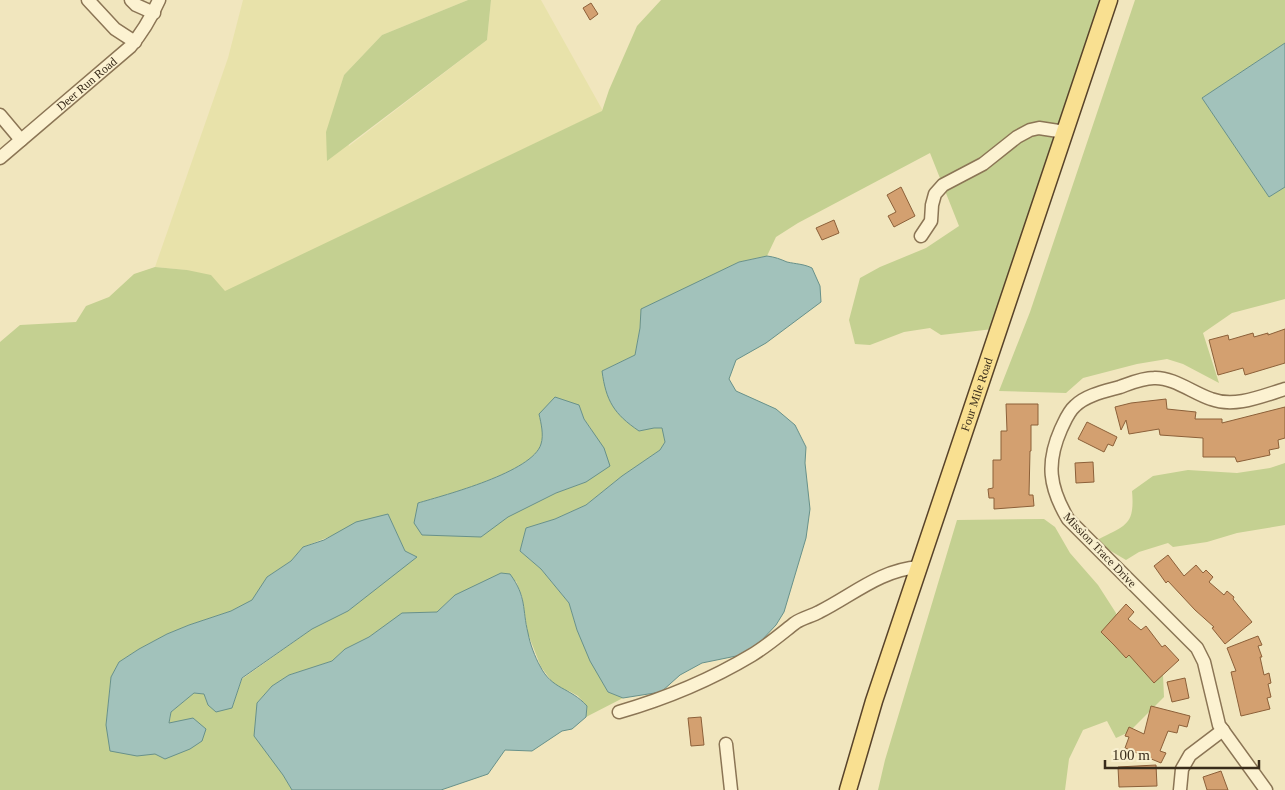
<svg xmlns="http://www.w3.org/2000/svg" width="1285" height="790" viewBox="0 0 1285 790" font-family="Georgia,serif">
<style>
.farmland{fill:#e8e2aa}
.green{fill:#c4d091;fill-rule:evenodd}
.water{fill:#a2c2bb;stroke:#68918a}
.building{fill:#d3a070;stroke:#8c6039}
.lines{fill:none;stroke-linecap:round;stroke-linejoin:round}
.minor-casing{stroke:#8b7555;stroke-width:15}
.major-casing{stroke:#58432a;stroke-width:19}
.minor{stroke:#fcf2d1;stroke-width:12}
.major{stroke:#f9e091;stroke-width:16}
.labels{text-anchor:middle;stroke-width:4.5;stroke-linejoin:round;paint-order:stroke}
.street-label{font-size:12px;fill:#392c1b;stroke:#f8efce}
</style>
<rect width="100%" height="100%" fill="#f1e6be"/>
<path class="farmland" d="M243 0H468L382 35 344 75 336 102 349 146 487 40 491 0H541L603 111 225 292 187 270 155 267 228 58Z"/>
<path class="green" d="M468 0H491L487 40 327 161 326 132 344 75 382 35Z
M661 0H1103L993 329 941 335 930 328 904 332 870 345 855 344 849 320 860 278 880 267 926 248 959 226 930 153 798 223 776 237 767 256 739 262 641 310 640 328 635 355 602 371 639 431 654 427 663 428 665 442 660 450 622 476 586 505 555 519 526 528 520 551 541 569 569 603 577 630 608 692 623 698 586 717 587 706 578 696 569 691 560 689 553 683 541 667 528 634 522 596 516 581 455 595 437 612 402 614 369 637 345 649 332 661 289 675 272 686 257 703 283 775 292 790H0V342L20 325 76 322 86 306 109 297 134 274 155 267 187 270 211 275 225 291 602 111 609 90 637 26ZM579 405 584 419 592 430 586 482 556 493 507 517 481 537 418 503C445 495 533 472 541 444 544 435 541 423 539 414ZM388 514 405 551 416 557 348 611 312 629 242 679 232 708 208 705 204 694 194 693 171 712 165 759 106 725 111 677 119 662 139 649 167 634 189 625 231 611 253 600 267 577 291 561 303 547Z
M1135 0H1285V43L1202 98 1269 197 1285 187V299L1232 313 1203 333 1219 383 1183 364 1167 359 1137 364 1083 378 1066 393 999 391 1030 312Z
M1285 463V525L1237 533 1207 542 1173 547 1168 543 1139 552 1126 560 1099 544V539C1126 525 1135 525 1132 491L1153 476 1188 470 1237 473 1270 468Z
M1044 519 1055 527 1070 553 1098 585 1116 613 1123 633 1150 665 1163 675 1164 697 1129 732 1116 738 1107 721 1083 730 1069 759 1065 790H878L885 760 957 520Z"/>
<path class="water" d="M1285 43V187L1269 197 1202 98Z
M767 256C775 257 780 259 787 262 796 264 804 264 812 268L820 286 821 302 766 343 736 360 729 379 736 391 776 409 795 425 806 447 805 463 810 509 806 538 784 612 776 625 761 641 746 654 702 663 680 675 661 692 623 698 608 692 590 661 577 630 569 603 541 569 520 551 526 528 555 519 586 505 622 476 660 450 665 442 662 428H654L639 431C614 414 606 401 602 371L635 355 640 328 641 309 739 262Z
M555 397 579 405 584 419 604 448 610 466 586 482 556 493 508 517 481 537 422 535 414 523 418 503C445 495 533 472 541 444 544 435 541 423 539 414Z
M388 514 405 551 417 557 348 611 312 629 242 678 232 708 216 712 208 705 204 694 194 693 171 712 169 723 193 718 206 729 202 741 190 749 165 759 155 754 137 756 110 751 106 725 111 677 119 662 139 649 167 634 189 625 231 611 252 600 267 577 291 561 303 547 324 540 356 522Z
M501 573 510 574C527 597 522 609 528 633 530 644 535 657 540 666 552 690 570 687 587 706L586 717 572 729 562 731 532 751 505 750 488 774 441 790H292L283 775 254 736 257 703 272 686 289 675 332 661 345 649 369 637 402 613 437 612 455 595Z"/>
<path class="building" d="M591 3 598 14 590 20 583 8Z
M901 187 915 216 894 227 888 216 896 212 887 195Z
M834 220 839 233 822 240 816 228Z
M1285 329V363L1245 375 1243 368 1218 375 1209 340 1228 335 1229 340 1253 333 1254 337 1268 333V335Z
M1166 399 1167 409 1196 412 1195 419H1222V423L1285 407V438L1278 440 1279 448 1269 450 1270 455 1237 462 1235 457H1203V438L1160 435 1159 429 1129 434 1126 420 1121 430 1115 407 1131 403Z
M1006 404H1038V425H1031V451H1030L1029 495H1033L1034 506 994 509V498H989L988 489 993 488V460H1001V431H1007Z
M1087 422 1117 437 1113 446 1108 444 1104 452 1078 439Z
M1093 462 1094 482 1076 483 1075 463Z
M1168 555 1184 576 1196 565 1203 573 1206 570 1213 577 1209 582 1224 595 1227 591 1234 597 1233 599 1252 622 1225 644 1212 628 1214 627 1195 610 1168 581 1166 583 1154 566Z
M1126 604 1134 612 1128 619 1141 630 1146 626 1162 647 1165 645 1179 660 1154 683 1129 655 1126 658 1114 645 1101 632Z
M1258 636 1262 645 1258 646 1262 657H1260L1264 675 1269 673 1271 683 1268 684 1271 697 1267 698 1270 709 1241 716 1231 672 1236 671 1227 648Z
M1185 678 1189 698 1172 702 1167 682Z
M1151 706 1190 716 1187 727 1179 725 1177 733 1168 731 1160 751 1166 753 1161 763 1125 748 1129 737 1125 736 1129 727 1144 734Z
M701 717 704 745 691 746 688 718Z
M1156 765 1157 786 1119 787 1118 767Z
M1221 771 1228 790H1207L1203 777Z"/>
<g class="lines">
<g class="minor-casing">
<g id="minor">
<path d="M88 0 115 29 135 42"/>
<path d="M131 0 136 5 154 13"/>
<path d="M0 115 21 140"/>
<path id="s1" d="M0 158 130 47C143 32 151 18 159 0"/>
<path d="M921 236 931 221 932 205 935 194 943 185 983 164 1017 137 1030 130 1039 128 1065 132"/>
<path d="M619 712C664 699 712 679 752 655 767 646 781 634 795 623 802 618 812 616 819 612 853 595 880 570 919 567"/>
<path d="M726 744 731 790"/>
<path d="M1180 790 1182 769 1190 755 1223 730"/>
<path d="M1266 790 1219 725 1204 662 1197 648 1068 519C1049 487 1046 463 1061 429 1065 421 1068 412 1075 406 1086 395 1106 391 1120 387 1131 383 1142 378 1154 378 1173 377 1193 393 1211 399 1235 408 1262 396 1285 389"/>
</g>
</g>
<g class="major-casing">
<g id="major">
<path id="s2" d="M848 790 874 701 1109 0"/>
</g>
</g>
<use href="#minor" class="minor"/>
<use href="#major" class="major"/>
</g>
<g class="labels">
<g class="street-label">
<text dy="4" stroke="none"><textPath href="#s1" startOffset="114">Deer Run Road</textPath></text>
<text dy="4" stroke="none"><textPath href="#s2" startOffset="416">Four Mile Road</textPath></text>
<text transform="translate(1100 550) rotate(46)" y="4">Mission Trace Drive</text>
</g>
</g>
<path d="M1105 760v8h154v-8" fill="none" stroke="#392c1b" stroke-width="2.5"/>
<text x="1112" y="760" font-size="15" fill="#392c1b" stroke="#f8efce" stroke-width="4" paint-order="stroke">100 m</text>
</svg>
